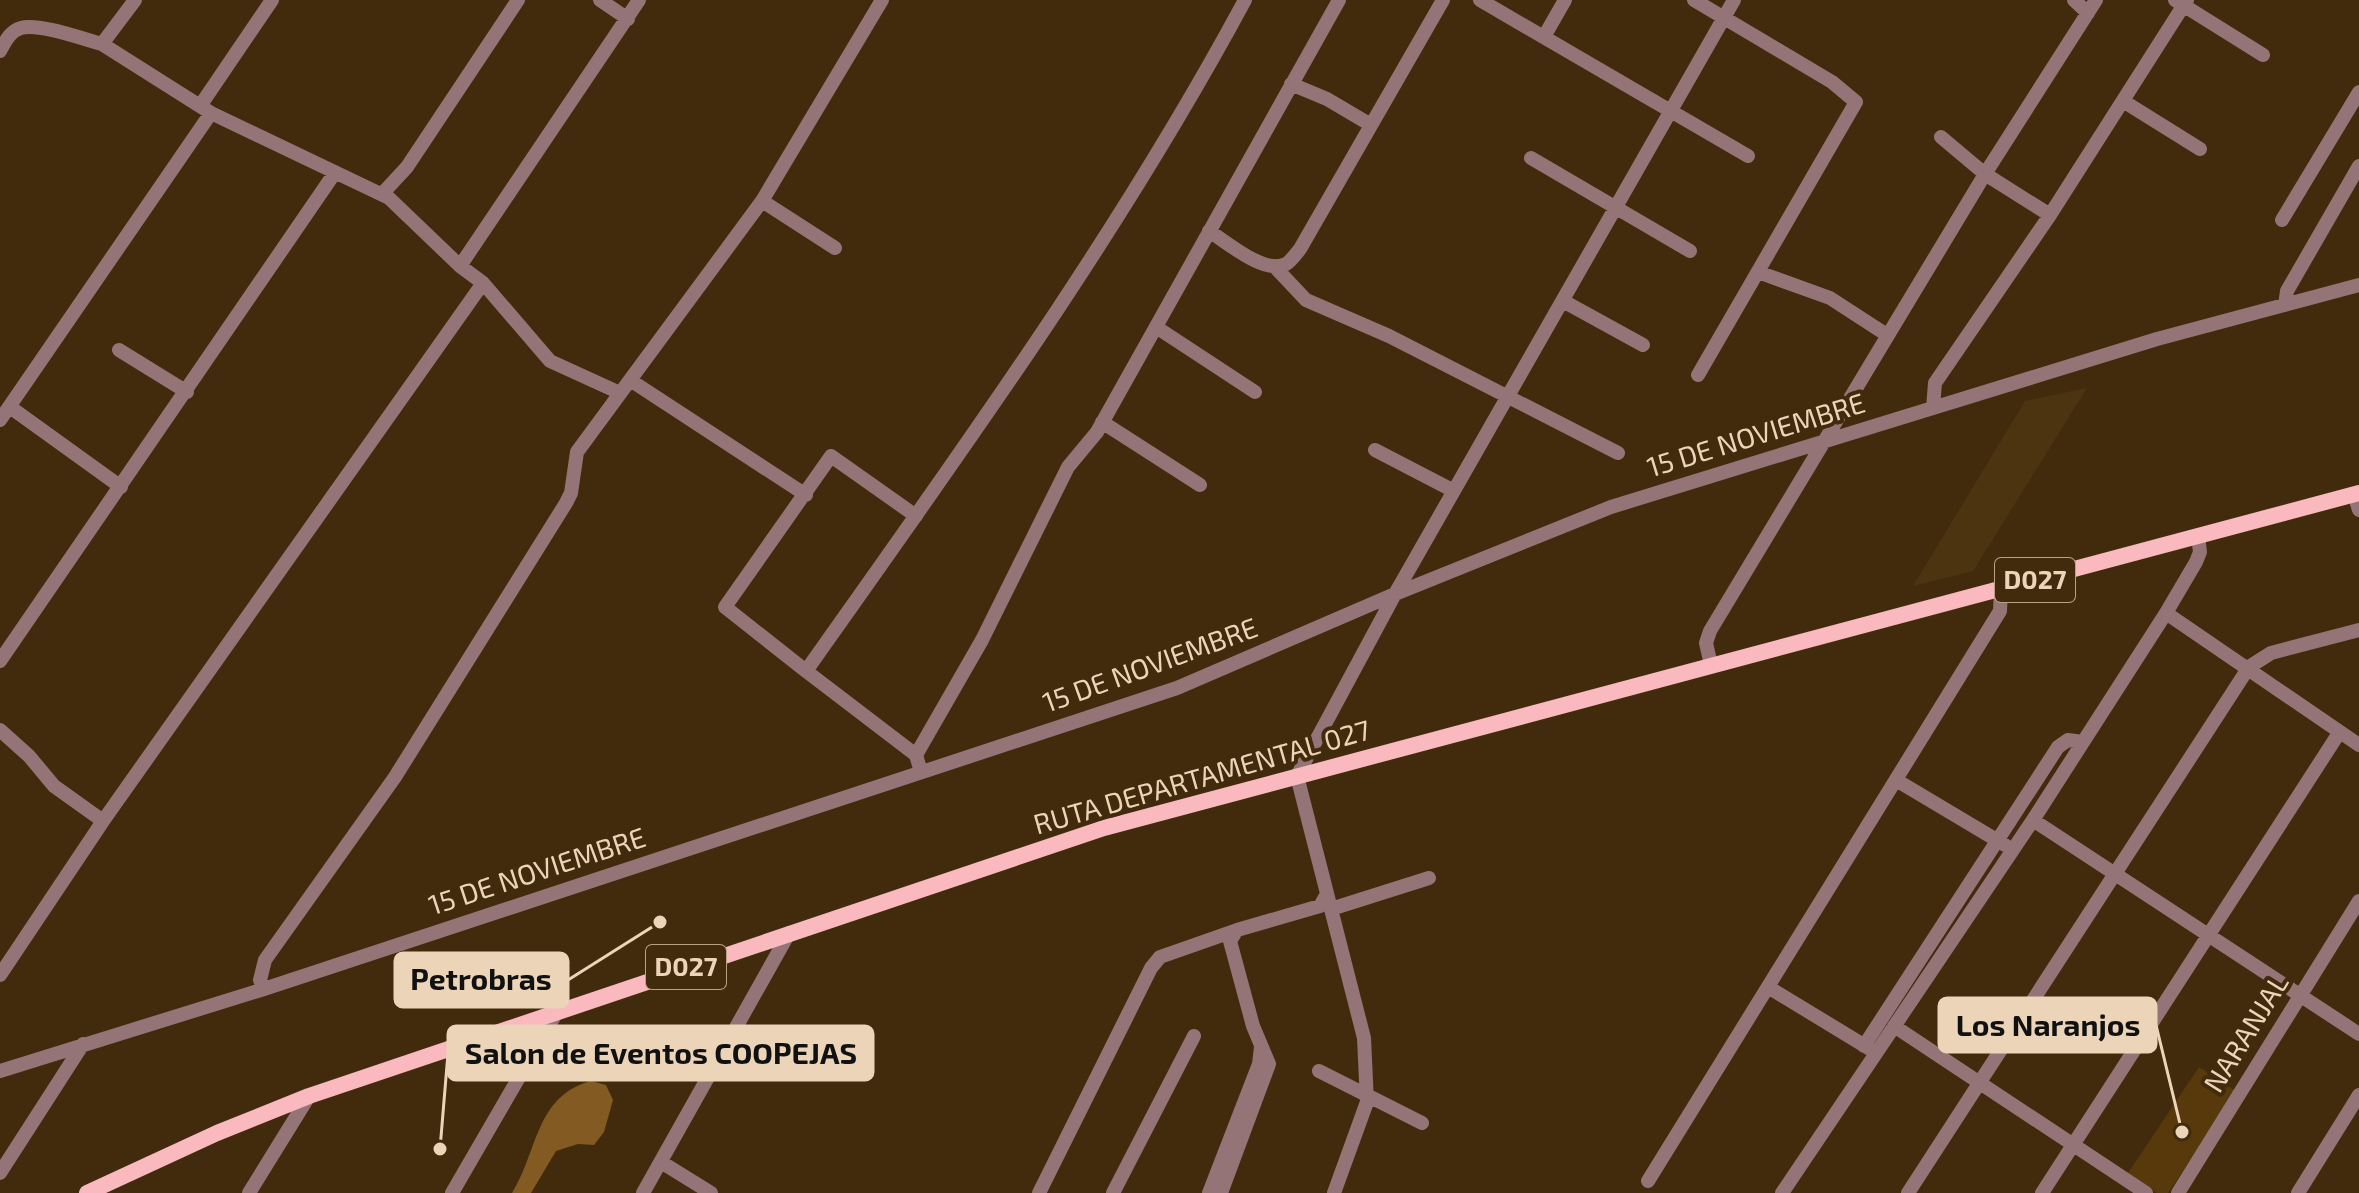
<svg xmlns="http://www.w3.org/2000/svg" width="2359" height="1193" viewBox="0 0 2359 1193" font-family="'Exo 2',sans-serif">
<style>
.built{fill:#4d3411}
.green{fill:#57390c}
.forest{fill:#825a22}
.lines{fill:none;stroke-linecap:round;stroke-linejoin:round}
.minor{stroke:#957477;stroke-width:14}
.major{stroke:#fab8bf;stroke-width:16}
.labels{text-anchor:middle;stroke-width:8;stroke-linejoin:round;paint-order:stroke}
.shield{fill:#412b0c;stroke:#b9a184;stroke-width:2}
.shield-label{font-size:26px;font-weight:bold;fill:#ecd4b8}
.street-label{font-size:28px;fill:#ecd4b8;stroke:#412b0c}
.leader{fill:none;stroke:#ecd4b8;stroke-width:3}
.callout-dot{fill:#ecd4b8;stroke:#412b0c;stroke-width:3}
.callout{fill:#ecd4b8;stroke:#ecd4b8;stroke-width:3}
.callout-label{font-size:30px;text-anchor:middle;font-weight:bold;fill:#111}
</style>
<rect width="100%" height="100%" fill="#412b0c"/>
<path class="built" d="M2087 388 1973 571 1913 586 2025 401Z"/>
<path class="green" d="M2199 1067 2236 1091 2168 1193H2157L2128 1173Z"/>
<path class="forest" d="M591 1081 606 1085 613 1100 604 1132 594 1145 578 1144 556 1151 531 1193H512C538 1152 535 1096 591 1081Z"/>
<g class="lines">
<path class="minor" d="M600 0 628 19
M1480 0 1748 156
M1694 0 1832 82 1856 102 1698 375
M2074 0 2088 13
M2175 0 2263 55
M1545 35 1565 0
M102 44 211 113 389 198 460 266 483 283 550 361 620 393
M0 51C5 42 10 31 21 28 39 23 83 39 102 44L135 0
M1291 84 1327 99 1371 125
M2123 101 2200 149
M200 106 272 0
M1941 137 1985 174 2050 215
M1531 158 1690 251
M382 194 407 167 518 0
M762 201 835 248
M2282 220 2359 92
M1209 231C1227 242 1264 275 1286 264 1291 261 1296 254 1300 249L1443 0
M460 266 639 0
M1274 266 1306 300 1389 336 1618 453
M1758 272 1830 298 1887 335
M1563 301 1643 345
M2285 305 2287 291 2359 166
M1156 327 1255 392
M119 350 187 392
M10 407 121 487
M1933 408 1935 383 2050 215 2187 0
M0 420 211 113
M1102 422 1200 485
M1375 450 1454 491
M2354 494 2359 510
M806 495 630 380 762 201 882 0
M916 516 831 456 725 607 806 671C960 453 1118 236 1245 0
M2166 613 2359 745
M0 661 334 174
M1711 665 1706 643 1710 631 1985 174 2096 0
M806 671 916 755
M0 730 29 756 54 786 103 821
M921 772 916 755 982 640 1068 467 1097 432 1339 0
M1896 780 2005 845
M2033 820 2359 1034
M1331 909 1429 878
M0 975 103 821 483 283
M1768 987 1870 1049
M264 989 260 980 265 960 395 777 566 503 571 493 577 452 630 380
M1894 1026 2146 1193
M1864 1046 2058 747 2068 740 2083 742
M0 1071 264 989 1177 688 1395 594 1611 507 2157 339 2359 285
M1319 1071 1422 1123
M661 1162 711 1193
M0 1173 83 1044
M1648 1181 2000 611 2001 589
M249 1193 309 1096
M452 1193 558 1010
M643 1193 789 933
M1039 1193 1151 968 1160 957 1237 930
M1113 1193 1194 1036
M1209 1193 1259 1064 1261 1047
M1221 1193 1269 1064 1253 1026 1230 941 1237 930 1320 906 1327 894
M1334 1193 1367 1102 1364 1038 1297 776 1395 594 1734 0
M1782 1193 2033 820 2166 613 2196 562 2200 552 2198 536
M1908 1193 2249 667 2271 653 2359 630
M2042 1193 2339 733
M2178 1193 2359 901
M2298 1193 2359 1095"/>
<path class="major" d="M87 1193 217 1133 309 1096 1104 828 2359 493"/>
</g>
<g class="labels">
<g class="shield">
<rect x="1995" y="558" width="80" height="44" rx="6"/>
<rect x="646" y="945" width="80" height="44" rx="6"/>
</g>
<g class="shield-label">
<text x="2035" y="589">D027</text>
<text x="686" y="976">D027</text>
</g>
<g class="street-label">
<text transform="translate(1756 435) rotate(-17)" y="10">15 DE NOVIEMBRE</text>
<text transform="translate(1150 665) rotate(-20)" y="10">15 DE NOVIEMBRE</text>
<text transform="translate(1202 777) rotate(-16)" y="10">RUTA DEPARTAMENTAL 027</text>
<text transform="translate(537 871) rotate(-18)" y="10">15 DE NOVIEMBRE</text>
<text transform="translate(2246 1033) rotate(-58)" y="10">NARANJAL</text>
</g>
</g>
<path class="leader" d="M660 922L568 980M2182 1132L2156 1025M440 1149L448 1053"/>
<g class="callout-dot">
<circle cx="660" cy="922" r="8"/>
<circle cx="2182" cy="1132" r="8"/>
<circle cx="440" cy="1149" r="8"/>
</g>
<g class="callout">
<rect x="395" y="953" width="173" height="54" rx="8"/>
<rect x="1939" y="998" width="217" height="54" rx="8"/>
<rect x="448" y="1026" width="425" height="54" rx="8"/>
</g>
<g class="callout-label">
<text x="481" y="990">Petrobras</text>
<text x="2048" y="1036">Los Naranjos</text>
<text x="661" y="1064">Salon de Eventos COOPEJAS</text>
</g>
</svg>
